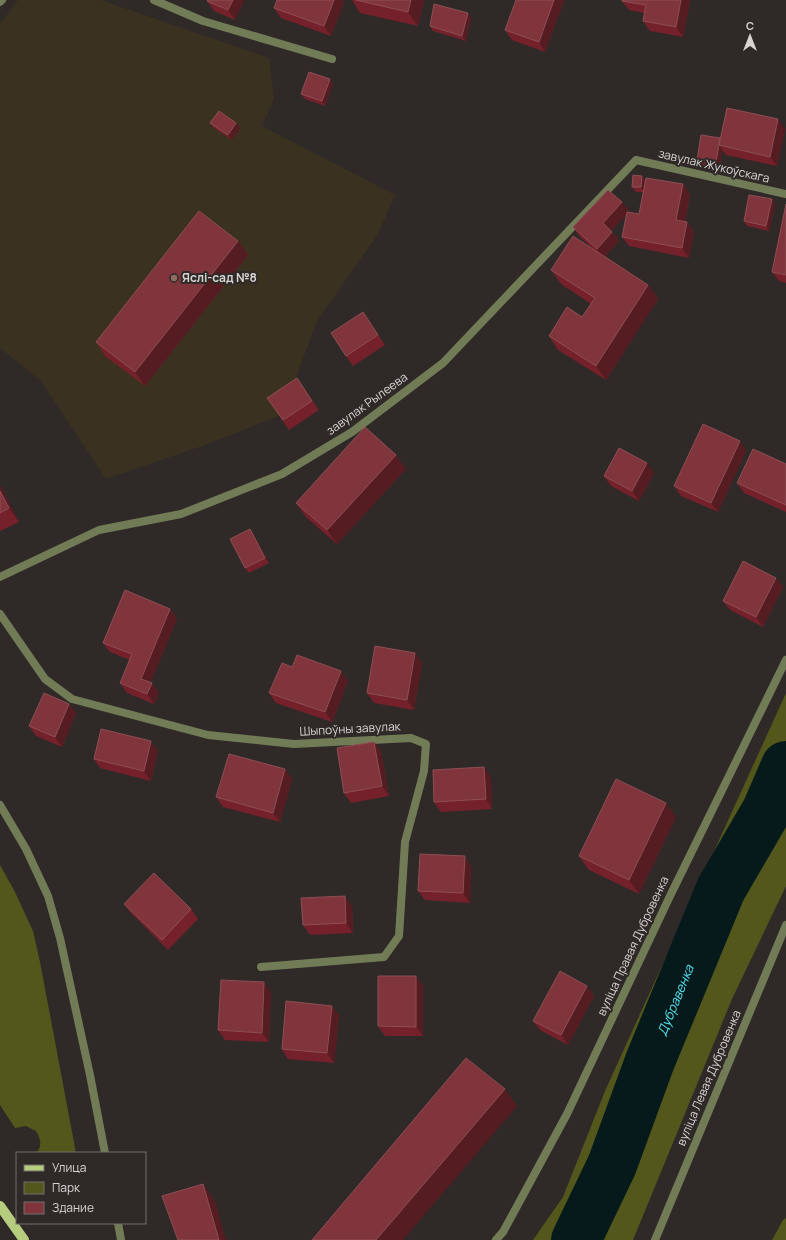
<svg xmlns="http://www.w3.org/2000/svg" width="786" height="1240" viewBox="0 0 786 1240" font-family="Manrope,sans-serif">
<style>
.education{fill:#3b3121}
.green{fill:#54571b}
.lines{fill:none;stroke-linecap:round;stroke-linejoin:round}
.river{stroke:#071a1b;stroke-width:50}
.minor{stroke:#717c57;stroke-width:8}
.tertiary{stroke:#717c57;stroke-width:8}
.primary{stroke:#b6cc7f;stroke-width:10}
.wall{fill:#75212b}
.shaded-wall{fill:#551d22}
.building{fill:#80353d;stroke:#8e4e54}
.education-dot{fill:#8d6e63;stroke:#2f2a28;stroke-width:1.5}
.labels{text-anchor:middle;stroke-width:4;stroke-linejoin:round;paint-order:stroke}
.street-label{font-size:12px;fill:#d7d4d2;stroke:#2f2a28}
.poi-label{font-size:12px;font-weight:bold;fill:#d7d4d2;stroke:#2f2a28;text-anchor:start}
.water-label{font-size:13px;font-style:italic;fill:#54e6f1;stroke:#2f2a28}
</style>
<rect width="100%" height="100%" fill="#2f2a28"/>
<path class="education" d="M18 0H101L269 58 274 99 262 126 395 195 378 234 317 321 298 372 289 412 205 445 106 479 41 381 0 348V24Z"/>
<path class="green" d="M786 693V886L732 999 633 1240H533L563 1197 605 1091Z
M0 865 15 892 33 931 40 962 76 1153H37C42 1145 41 1139 36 1131L26 1126 15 1128 0 1105Z
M786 1218V1240H772L783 1220Z"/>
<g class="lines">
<path class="river" id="s1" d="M576 1240 612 1165 650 1061 721 889 767 810 786 766"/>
<path class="minor" d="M154 0 203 21 332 59
M0 2 2 0
M0 577 99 530 181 514 282 474 352 432 443 363 636 160 786 194
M0 614 45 679 72 699 208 735 294 744 411 738 426 744 424 771 405 842 399 936 384 957 261 967
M496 1240 503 1232 567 1114 670 896 786 660
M655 1240 786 925"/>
<path class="tertiary" d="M0 805 26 849 48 896 60 938 90 1075 105 1153
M118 1223 121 1240"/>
<path class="primary" d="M0 1206 24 1240"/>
</g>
<path class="wall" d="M244 0 235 20 214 11 207 1Z
M277 0H342L344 2 331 36 281 18 274 8Z
M352 0H424L418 26 360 13Z
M564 1 545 52 512 40 505 30Z
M622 1H690L683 37 650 31 643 21 644 13 629 10Z
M471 18 466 41 433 31 430 26Z
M333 84 325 106 305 99 301 94Z
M210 123 240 128 232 140 214 128Z
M785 129 777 166 726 155 722 150 720 167 700 165 697 160 720 139Z
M642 176 645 181 690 194 685 222H687L694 232 689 258 629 246 622 237 627 214 611 231 619 241 605 256 648 285 658 299 606 380 558 350 549 336 582 317 591 304 561 284 551 270 592 248 580 237 573 227 622 202 629 212H628L639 214 643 192H636L632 187Z
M772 199 775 204 769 231 747 226 744 221Z
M786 204V283L779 281 772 272Z
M238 241 248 255 145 386 105 356 96 342Z
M370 322 385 345 353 366 346 356Z
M297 378 319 410 289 430 267 398Z
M746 451 718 512 681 496 674 486Z
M786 464V512L744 493 737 483Z
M406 469 337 544 306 517 296 503Z
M654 473 639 501 611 486 604 476Z
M0 485 19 522 0 531Z
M253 534 269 563 249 573 245 568Z
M776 578 783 587 763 627 730 610 723 601Z
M170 609 177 619 150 683 159 693 154 704 127 693 120 683 130 660 110 652 103 643Z
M422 663 414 710 374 703 367 693Z
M292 667 348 681 332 722 276 703 269 693Z
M69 704 76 713 62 747 36 736 29 726Z
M374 742 381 751 389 796 351 803 344 793Z
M158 751 151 781 100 768 94 759Z
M285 769 292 779 280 822 223 807 216 797Z
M491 777 492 809 441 812 434 802Z
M676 817 639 894 589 870 579 856Z
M471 866 470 903 425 900 418 891Z
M124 904 191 909 198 919 168 950 131 913Z
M352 906 353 933 310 935 303 925Z
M416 976 423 986V1036H385L378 1026Z
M271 992 269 1042 225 1040 218 1030Z
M594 996 568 1045 540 1030 533 1021Z
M339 1015 334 1063 288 1059 282 1049Z"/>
<path class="shaded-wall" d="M233 0H244L235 20 228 10Z
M334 0H342L344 2 331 36 324 26Z
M411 0H424L418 26 408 12Z
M554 0H564V1L545 52 539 42Z
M681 0H689L690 1 683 37 676 27Z
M468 13 471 18 466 41 462 36Z
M330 79 333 84 325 106 322 101Z
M778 119 785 129 777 166 770 157Z
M236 123 240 128 232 140 228 135Z
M720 138 723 143 719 145 722 150 720 167 716 162Z
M642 176 645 181 644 192 641 187Z
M683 184 690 194 683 230 676 220Z
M772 199 775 204 769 231 766 226Z
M622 202 629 212 609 233 603 223Z
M687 222 694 232 689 258 682 248Z
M612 232 619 241 603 258 597 249Z
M238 241 248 255 145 386 135 372Z
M648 285 658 299 606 380 596 366Z
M740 441 746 451 718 512 711 503Z
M396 455 406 469 337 544 327 530Z
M647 463 654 473 639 501 632 491Z
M0 485 19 522 9 508 0 491Z
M250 529 253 534 269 563 265 558Z
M776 578 783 587 763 627 756 617Z
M170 609 177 619 148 688 141 679Z
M415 653 422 663 414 710 407 700Z
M341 671 348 681 332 722 325 712Z
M152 683 159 693 154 704 147 694Z
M69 704 76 713 62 747 55 737Z
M151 741 158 751 151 781 144 771Z
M374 742 381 751 389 796 382 786Z
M484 767 491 777 492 809 486 799Z
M285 769 292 779 280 822 273 813Z
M666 803 676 817 639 894 629 880Z
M465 856 471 866 470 903 463 893Z
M345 896 352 906 353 933 346 923Z
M416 976 423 986V1036L416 1027Z
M264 982 271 992 269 1042 262 1033Z
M587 986 594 996 568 1045 561 1035Z
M332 1006 339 1015 334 1063 327 1053Z
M505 1089 517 1106 403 1240H376Z
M203 1184 215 1201 226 1240H219Z"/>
<path class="building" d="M208 0H233L228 10 207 1Z
M277 0H334L324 26 274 8Z
M356 0H411L408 12Z
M516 0H554L539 42 505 30Z
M622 0H681L676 27 643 21 646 5 622 1Z
M434 4 468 13 462 36 430 26Z
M309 72 330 79 322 101 301 94Z
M727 108 778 119 770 157 719 145Z
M219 111 236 123 228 135 210 123Z
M701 135 720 138 716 162 697 160Z
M633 175 642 176 641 187H632Z
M646 178 683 184 676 220 687 222 682 248 622 237 627 212 639 214Z
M608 190 622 202 603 223 612 232 597 249 573 227Z
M749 195 772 199 766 226 744 221Z
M786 204V275L772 272Z
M199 211 238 241 135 372 96 342Z
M573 236 648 285 596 366 549 336 567 307 582 317 595 298 551 270Z
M363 312 378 335 346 356 331 333Z
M297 378 312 401 283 420 267 398Z
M703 424 740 441 711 503 674 486Z
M365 427 396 455 327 530 296 503Z
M619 448 647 463 632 491 604 476Z
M753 449 786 464V505L737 483Z
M0 491 9 508 0 513Z
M250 529 265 558 245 568 230 539Z
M743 561 776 578 756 617 723 601Z
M125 590 170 609 141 679 152 683 147 694 120 683 132 654 103 643Z
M375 646 415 653 407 700 367 693Z
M297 655 341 671 325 712 269 693 282 663 292 667Z
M44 693 69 704 55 737 29 726Z
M101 729 151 741 144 771 94 759Z
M374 742 382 786 344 793 337 748Z
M229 754 285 769 273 813 216 797Z
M484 767 486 799 434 802 433 770Z
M616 779 666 803 629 880 579 856Z
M420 854 465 856 463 893 418 891Z
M154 873 191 909 162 940 124 904Z
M345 896 346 923 303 925 301 898Z
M560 971 587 986 561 1035 533 1021Z
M378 976H416V1027L378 1026Z
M221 980 264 982 262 1033 218 1030Z
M286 1001 332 1006 327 1053 282 1049Z
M466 1058 505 1089 376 1240H312Z
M203 1184 219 1240H178L162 1196Z"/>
<circle class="education-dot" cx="174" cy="278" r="4"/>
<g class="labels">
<g class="street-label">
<text transform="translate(714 166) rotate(13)" y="4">завулак Жукоўскага</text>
<text transform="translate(367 404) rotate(-36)" y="4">завулак Рылеева</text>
<text transform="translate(350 729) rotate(-3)" y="4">Шыпоўны завулак</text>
<text transform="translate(633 946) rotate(-65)" y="4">вуліца Правая Дубровенка</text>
<text transform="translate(709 1078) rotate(-67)" y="4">вуліца Левая Дубровенка</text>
</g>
<g class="poi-label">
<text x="182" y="282">Яслі-сад №8</text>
</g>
<g class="water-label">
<text dy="5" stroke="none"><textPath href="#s1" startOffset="260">Дубравенка</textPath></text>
</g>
</g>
<rect x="16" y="1152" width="130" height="72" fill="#2f2a28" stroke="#726e6c"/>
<rect x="24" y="1165" width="20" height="6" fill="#b6cc7f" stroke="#726e6c"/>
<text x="52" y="1172" font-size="12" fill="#d7d4d2">Улица</text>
<rect x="24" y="1182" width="20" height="12" fill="#54571b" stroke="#726e6c"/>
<text x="52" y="1192" font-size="12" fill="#d7d4d2">Парк</text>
<rect x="24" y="1202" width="20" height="12" fill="#80353d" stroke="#726e6c"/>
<text x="52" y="1212" font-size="12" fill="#d7d4d2">Здание</text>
<g transform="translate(750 36)" stroke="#2f2a28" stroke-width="3" paint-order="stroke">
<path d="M0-3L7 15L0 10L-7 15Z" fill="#d7d4d2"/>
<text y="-6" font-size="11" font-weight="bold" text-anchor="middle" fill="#d7d4d2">С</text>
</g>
</svg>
